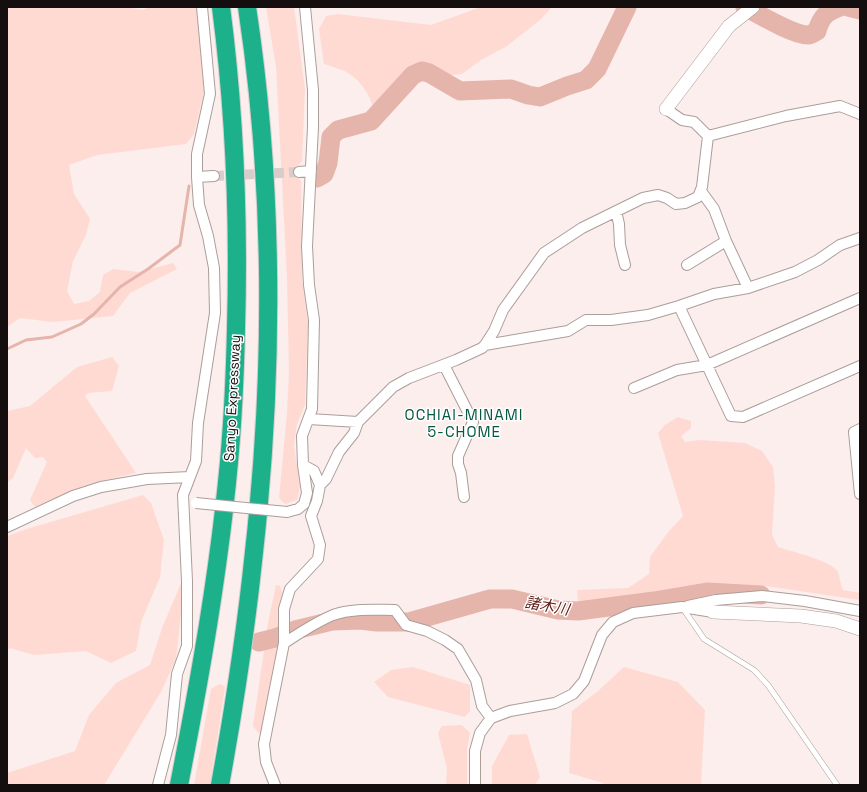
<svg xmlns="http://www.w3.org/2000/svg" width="867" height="792" viewBox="0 0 867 792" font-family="'Space Grotesk','Noto Sans JP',sans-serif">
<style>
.green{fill:#ffdad3}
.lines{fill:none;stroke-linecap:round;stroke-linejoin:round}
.stream{stroke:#e5b4ab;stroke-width:3}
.river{stroke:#e5b4ab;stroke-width:19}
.minor-tunnel{stroke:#d9cdcb;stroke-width:10;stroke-dasharray:10 5;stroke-linecap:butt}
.service-casing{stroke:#aa9e9b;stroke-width:6}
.minor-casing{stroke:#aa9e9b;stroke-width:12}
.tertiary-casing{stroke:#aa9e9b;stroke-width:14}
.motorway-casing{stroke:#d0cfcf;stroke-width:20}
.service{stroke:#fff;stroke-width:5}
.minor{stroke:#fff;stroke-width:10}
.tertiary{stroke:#fff;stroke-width:13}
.motorway{stroke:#1cb18a;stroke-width:18}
.minor-bridge-casing{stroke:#aa9e9b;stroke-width:12;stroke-linecap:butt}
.minor-bridge{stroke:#fff;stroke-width:10}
.labels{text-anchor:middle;stroke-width:3;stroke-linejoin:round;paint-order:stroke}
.street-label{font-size:14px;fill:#140f0e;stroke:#fff}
.neighbourhood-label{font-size:15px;letter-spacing:1px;fill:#055842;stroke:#fff}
.water-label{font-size:15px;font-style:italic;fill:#5f231b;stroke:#fff}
</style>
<rect width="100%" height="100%" fill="#fceeec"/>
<path class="green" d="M7 7H127L143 10 150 7H197L204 92 194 134 186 144 97 155 69 165 74 194 90 219 86 235 73 261 67 291 74 304 89 301 100 292 103 275 113 269 139 272 173 263 177 269 130 293 113 316 52 322 20 318 7 327Z
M266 7H294L305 89 302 161 297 167V176L301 181 302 280 308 323 305 405 297 424 294 446 300 486 297 500 285 504 279 498 287 413 289 371 287 278 276 67Z
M503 7H552L540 20 507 46 481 60 462 74 440 76 423 67 411 71 398 105 383 116 375 115C372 99 363 82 348 73 342 69 332 67 324 64L319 29 326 16 338 14 431 25 478 8Z
M112 357 119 366 112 391 88 393 85 396 136 473 106 480 74 490 35 507 30 500 47 462 43 457 35 458 26 448 13 478 7 483V411L30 406 77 367Z
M678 417 691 421V428L681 436 685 442 699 440 745 443 762 451 773 467 775 487 772 535 778 547C792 552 831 560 838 572 840 578 840 584 843 590L860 593V600L766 586 721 589 687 587 633 601 596 613 578 605 577 590 628 588 649 574 650 557 669 531 683 516 658 433 665 425Z
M143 495 151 503 164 540 160 577 141 622 136 651 111 663 86 651 34 655 10 648 7 650V536L30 528Z
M182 581 181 614 176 659 161 692 104 785H7V773L75 751 89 715 116 683 150 665 162 628Z
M276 585 280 586 283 595 279 608V642L262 730 259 734 253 726 268 623Z
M413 667 470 685V711L465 717 388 697 374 682 391 670Z
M624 667 678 682 705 710 701 785H603V783L569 773 572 711 598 691Z
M220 684 225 687 210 785H194L211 689Z
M462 725 470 733 467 749V785H446L447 769 438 733 442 726Z
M527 734 540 777 535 785H492V766L509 735Z"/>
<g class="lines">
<path class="stream" d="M7 349 26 340 52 337 81 324 94 314 120 287 148 269 180 245 189 186"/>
<path class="river" d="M745 7C758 14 795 36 809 35 812 34 815 32 817 31 821 16 827 12 840 7
M848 7 860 10
M317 178 324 174 328 163 331 137 338 130 371 121 413 75 422 71 429 73 460 91 511 89 528 95 540 97 567 86 586 80 597 69 627 7
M259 642 275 638 295 630 332 621 360 620 377 622H409L490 599H512L558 610 578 611 654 601 707 592 761 595"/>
<path class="minor-tunnel" d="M214 176 299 172"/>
<g class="service-casing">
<path id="service" d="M682 607 704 639 754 670 768 685 837 785"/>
</g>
<g class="minor-casing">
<path id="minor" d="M708 136 786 116 840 106 860 114
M299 172 311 171
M197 177 214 176
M701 191 714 209 726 241 748 288
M616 211 619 224 620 245 625 265
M687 265 726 241
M679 306 731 416 743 417 860 366
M485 345 568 331 586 320H611L648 315 679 306 714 294 748 288 795 272 818 260 840 245 860 238
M444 365 473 422 458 456V464L461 473 464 497
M634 388 677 370 707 365 860 298
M309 419 358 422 393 387 409 378 456 360 482 348 485 345 494 331 503 310 544 253 582 228 643 198 658 195 667 198 676 204 685 203 698 197 702 187 708 136 694 122 682 120 666 109
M860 429 854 432 860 494
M320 485 326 479 339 452 354 433 358 422
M287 512 298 509 304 504 307 493 303 465 302 436 312 409 314 320 309 285 307 246 313 127V90L305 7
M7 527 73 496 101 487 147 479 190 477
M688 606 716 600 762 596 805 601 860 611
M284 643C300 633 316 622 333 615 352 608 375 610 395 610L406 625 427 631 445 640 458 649 476 680 482 706 491 718
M158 785 171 735 177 674 187 646V581L183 495 196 461 198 423 215 313 214 268 208 236 199 205 197 177V154L210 94 202 7
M275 785 266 762 264 744 284 643V609L290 589 318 559 320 545 311 516 317 501 320 485 314 471 303 465
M475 785V751L480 733 491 718 510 711 555 703 573 694 584 681 602 635 613 622 633 613 682 607 713 612"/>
</g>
<g class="tertiary-casing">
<path id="tertiary" d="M666 109 729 26 753 7
M713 612 801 616 836 621 860 629"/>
</g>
<g class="motorway-casing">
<path id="motorway" d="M179 785C200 678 219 571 229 462 233 418 235 373 236 329 239 221 235 114 221 7
M220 785C234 708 246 630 254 552 274 373 274 185 247 7"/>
</g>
<use href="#service" class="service"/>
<use href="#minor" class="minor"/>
<use href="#tertiary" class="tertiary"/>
<use href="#motorway" class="motorway"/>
<g class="minor-bridge-casing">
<path id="minor-bridge" d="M196 503 287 512"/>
</g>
<use href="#minor-bridge" class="minor-bridge"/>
</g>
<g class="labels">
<g class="street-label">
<text transform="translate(232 398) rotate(-87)" y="5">Sanyo Expressway</text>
</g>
<g class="neighbourhood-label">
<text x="464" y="420">OCHIAI-MINAMI<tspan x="464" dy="17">5-CHOME</tspan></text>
</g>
<g class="water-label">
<text transform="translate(547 606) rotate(10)" y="5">諸木川</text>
</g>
</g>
<rect width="867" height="792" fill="none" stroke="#140f0e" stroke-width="16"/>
</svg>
